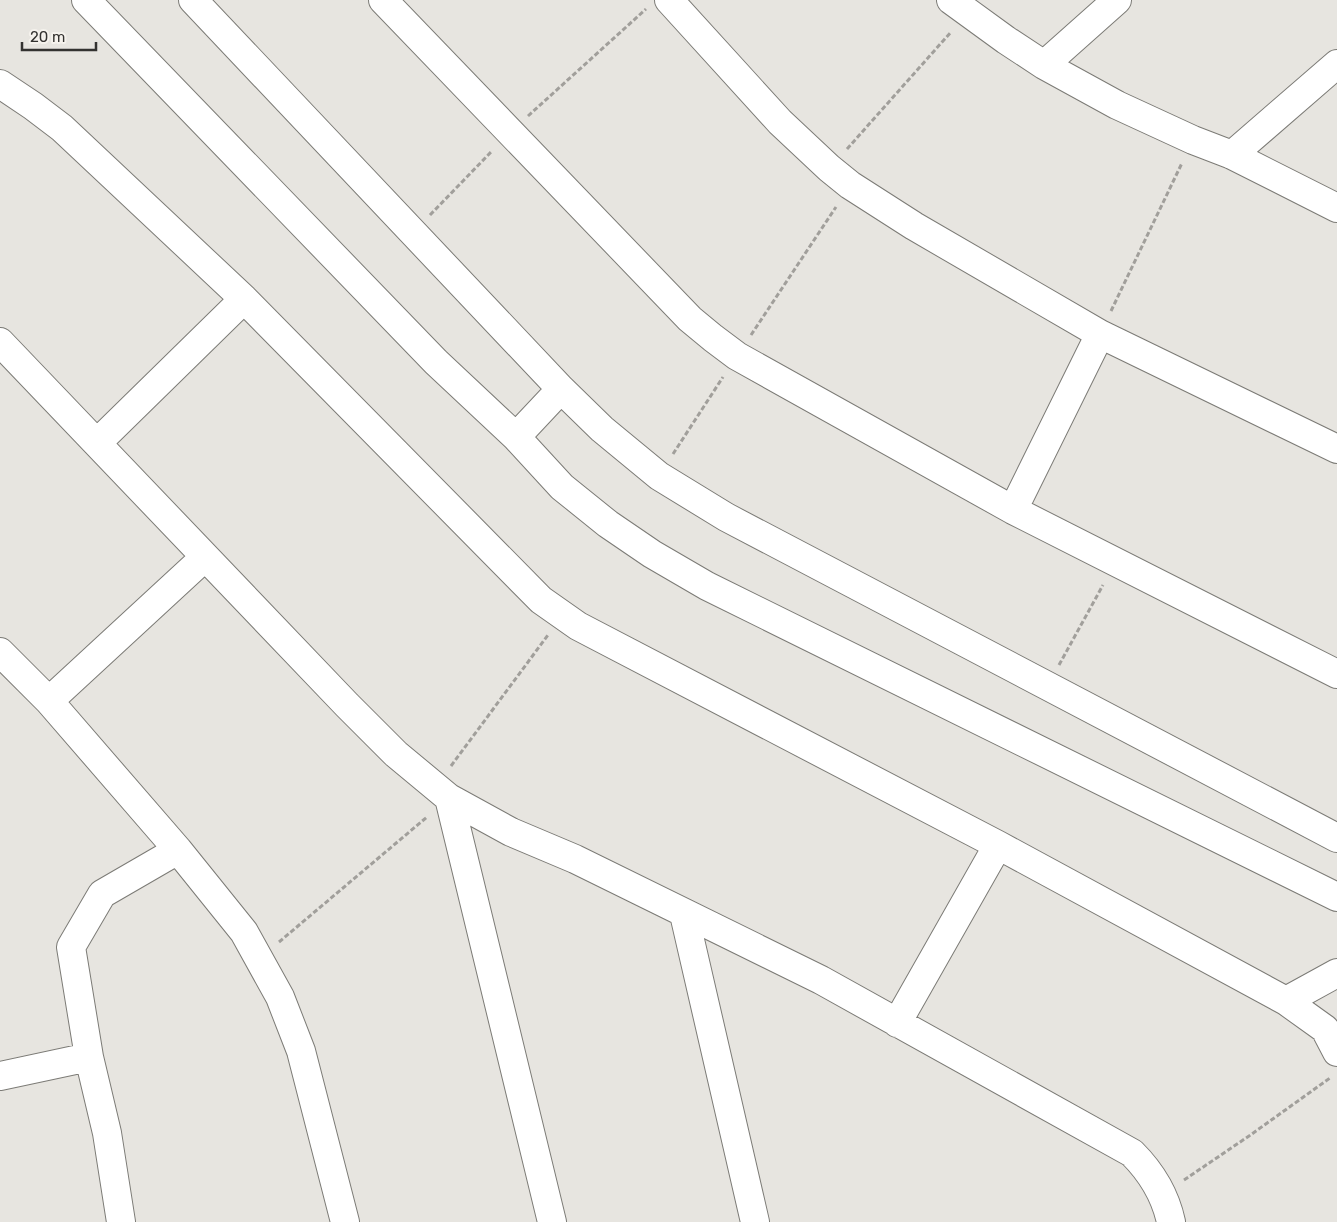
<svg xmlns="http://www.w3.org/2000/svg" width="1337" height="1222" viewBox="0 0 1337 1222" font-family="Rubik,sans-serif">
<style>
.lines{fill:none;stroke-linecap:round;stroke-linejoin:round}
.minor-casing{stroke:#7c7b76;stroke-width:30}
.path{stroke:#a19f9b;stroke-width:3;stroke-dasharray:5 2.5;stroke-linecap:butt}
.minor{stroke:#fff;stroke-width:28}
</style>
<rect width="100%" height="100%" fill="#e7e5e0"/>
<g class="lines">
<g class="minor-casing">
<path id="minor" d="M86 0 436 362 516 437 562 487 608 524 652 554 707 586 1337 897
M193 0 561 389 602 429 659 476 726 517 1337 838
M383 0 690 319 713 338 737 356 1013 510 1337 674
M669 0 780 122 829 168 850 185 914 226 1100 334 1337 449
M951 0 1006 40 1044 65 1117 105 1193 140 1232 155 1337 208
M1044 65 1117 0
M0 84 33 106 62 128 244 299 541 600 578 626 998 845 1286 1001 1325 1029 1337 1052
M1232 155 1337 64
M0 342 347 705 396 754 449 798 511 832 575 859 821 980 1132 1153C1152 1173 1165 1194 1171 1222
M516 437 561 389
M97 443 244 299
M1013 510 1100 334
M0 652 49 701 178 850 244 932 280 997 301 1051 345 1222
M49 701 205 557
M449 798 552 1222
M684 914 755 1222
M1286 1001 1337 973
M897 1023 998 845
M89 1057 107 1133 121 1222
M0 1076 89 1057 71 947 102 894 178 850"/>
</g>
<path class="path" d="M528 116 646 9
M847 149 951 32
M430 215 492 151
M1111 311 1182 163
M751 335 836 207
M673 454 723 377
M1059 665 1103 585
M451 766 548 635
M279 942 427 817
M1184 1180 1249 1136 1330 1078"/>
<use href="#minor" class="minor"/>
</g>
<path d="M22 42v8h74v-8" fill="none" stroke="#333230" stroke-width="2.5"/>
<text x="30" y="42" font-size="15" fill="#333230" stroke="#f5f2ed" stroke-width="4" paint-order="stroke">20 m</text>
</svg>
